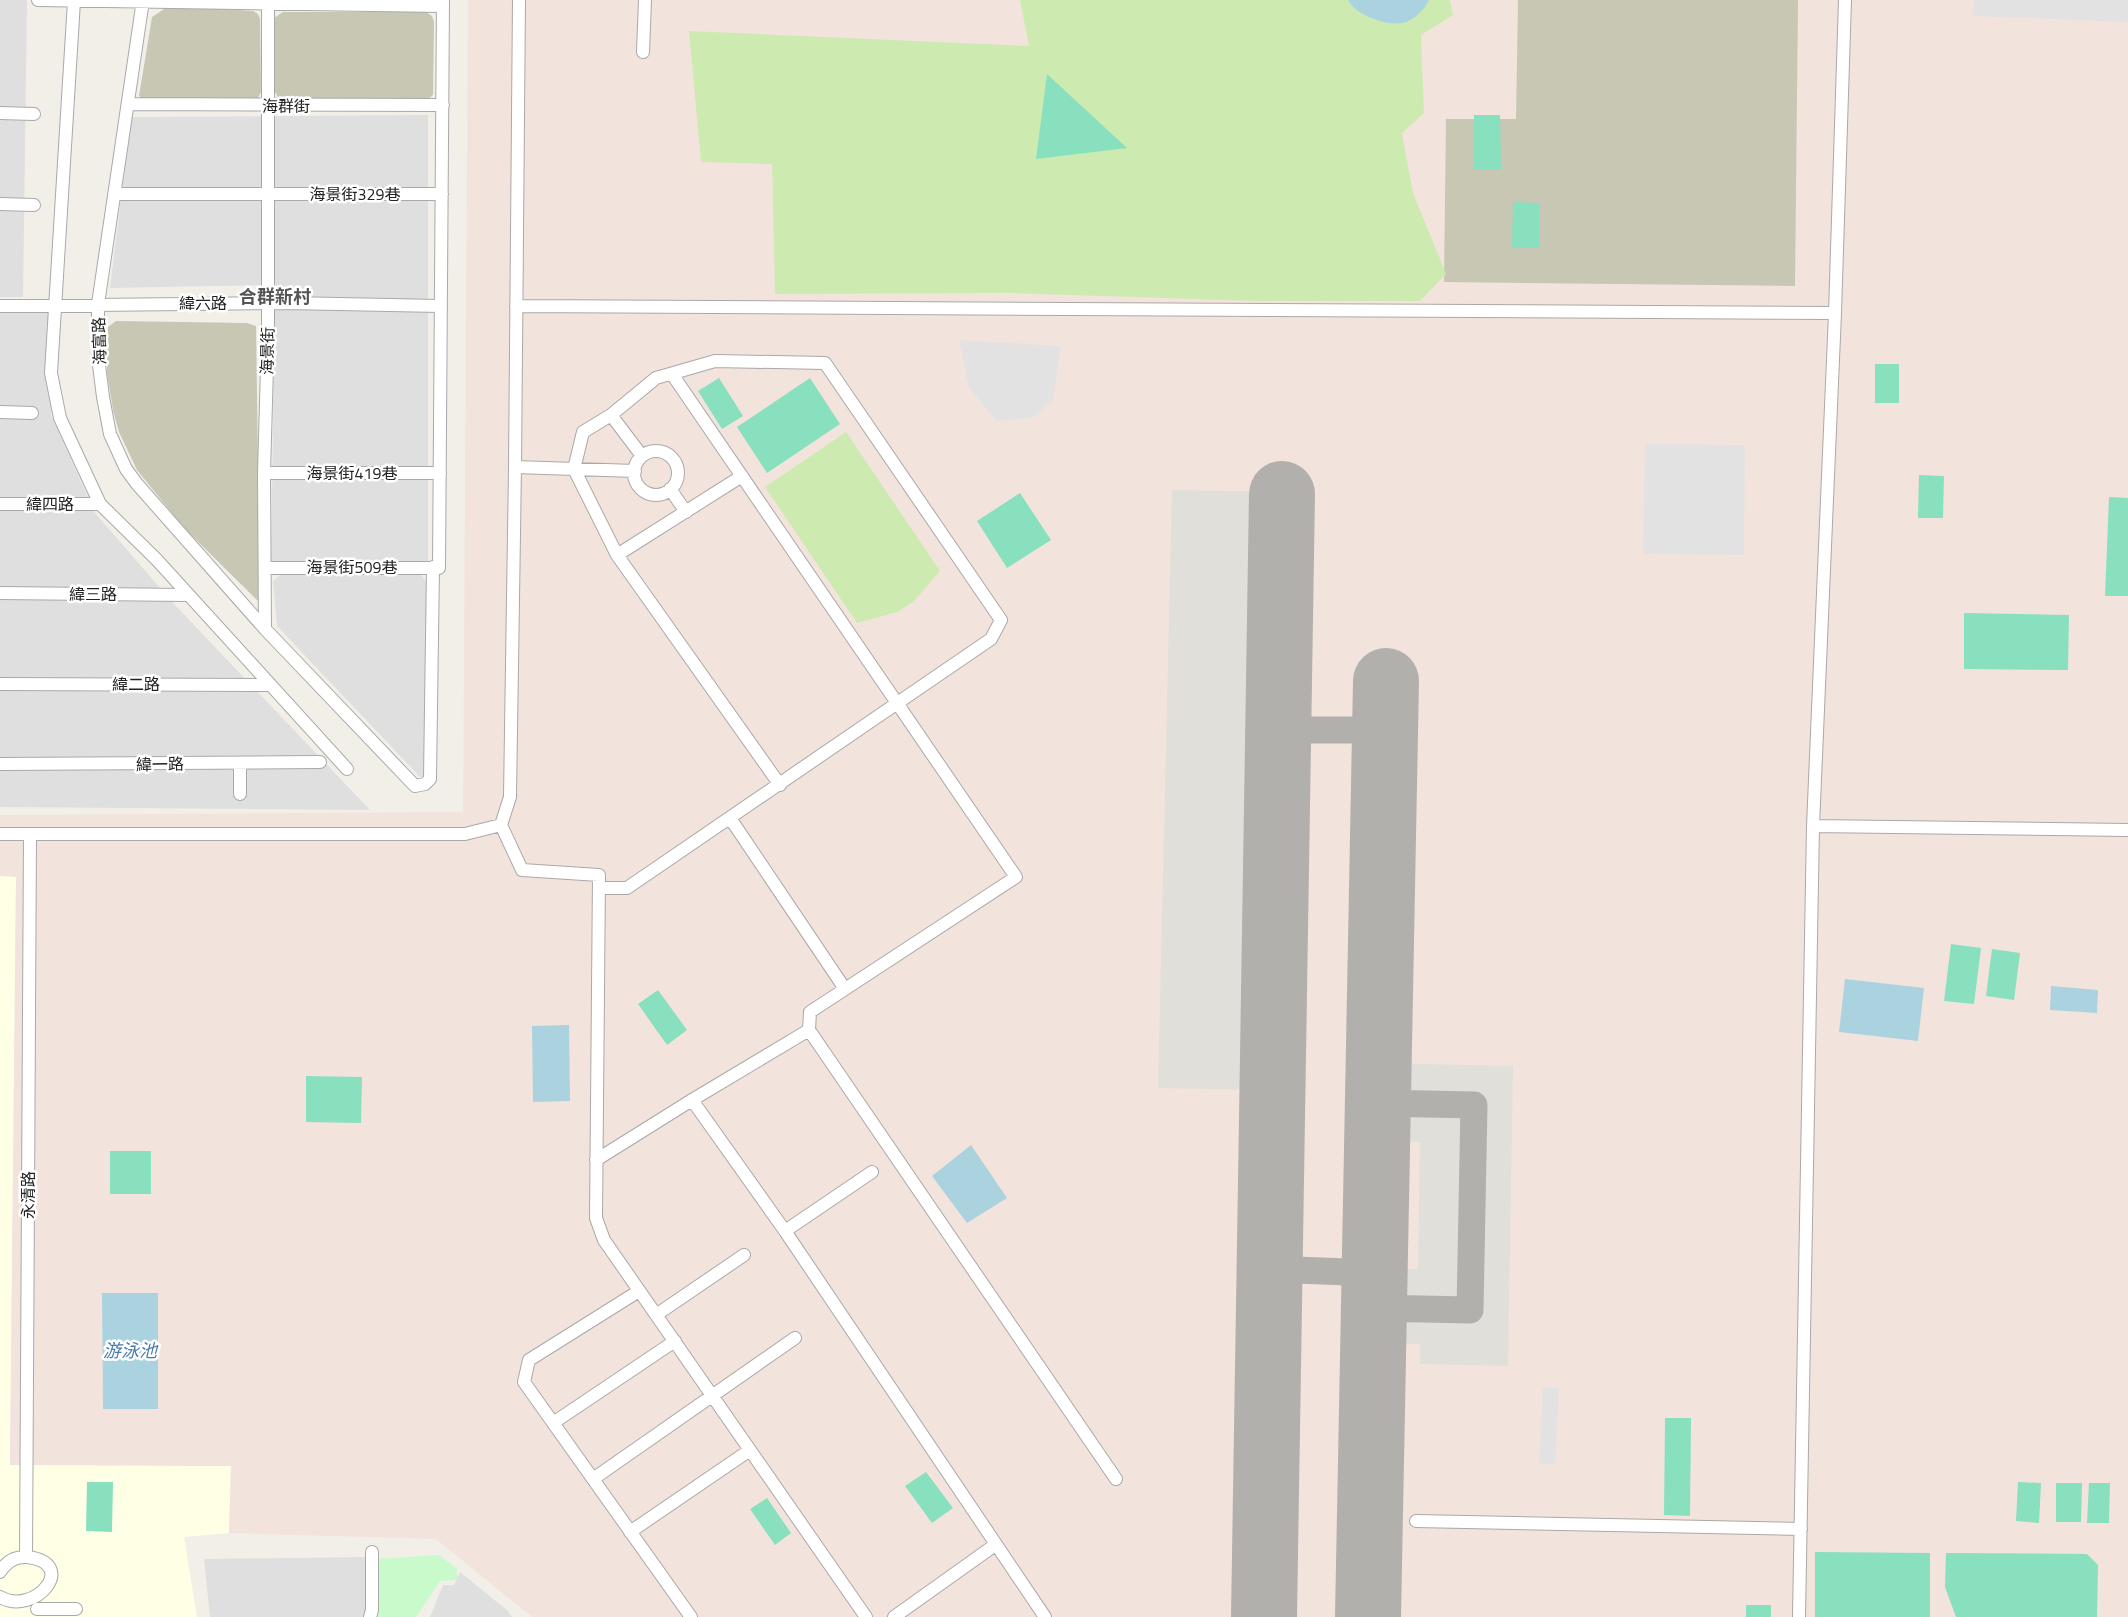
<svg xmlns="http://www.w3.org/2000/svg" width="2128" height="1617" viewBox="0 0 2128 1617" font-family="'Titillium Web','Noto Sans TC',sans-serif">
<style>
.residential{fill:#e0dfdf}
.education{fill:#ffffe5}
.military{fill:#f3e3dd}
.airport{fill:#e1dfda}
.construction{fill:#c7c7b4}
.grass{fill:#cdebb0}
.park{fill:#c8facc}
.pitch{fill:#88e0be}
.parking{fill:#e2e2e2}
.water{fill:#aad3df}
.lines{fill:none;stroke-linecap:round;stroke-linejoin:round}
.taxiway{stroke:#b1b0ac;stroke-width:27}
.runway{stroke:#b1b0ac;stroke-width:66}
.street-casing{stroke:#a9a9a9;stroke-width:14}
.street{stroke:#fff;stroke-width:12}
.labels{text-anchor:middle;stroke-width:5;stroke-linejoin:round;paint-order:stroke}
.street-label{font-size:16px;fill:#222;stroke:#fff}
.neighbourhood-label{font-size:18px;font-weight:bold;fill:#555;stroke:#fff}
.water-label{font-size:18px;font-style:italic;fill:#4a7aab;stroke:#fff}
</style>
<rect width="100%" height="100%" fill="#f2efe9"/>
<path class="residential" d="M0 0H27L23 297H0Z
M428 115V567H271L275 285 110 288 131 117Z
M0 312H48L51 415 95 513 174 604 370 810 0 807Z
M420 574 427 582 426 773 424 777H420L277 626 273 581 280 575Z
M365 1557 366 1617H210L204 1559Z
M460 1572 508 1611 512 1617H430L443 1585H454Z"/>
<path class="education" d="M0 876H16L10 1464 231 1466 229 1533 184 1537 197 1617H0Z"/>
<path class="military" d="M468 0H2128V1617H532L436 1539 229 1533 231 1466 10 1465 16 877 0 876V815L463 812Z"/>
<path class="airport" d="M1172 490 1276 492 1262 1090 1158 1088Z
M1378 1063 1513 1066 1508 1366 1420 1364V1344L1373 1343 1374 1269H1418L1420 1142 1377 1141Z"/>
<path class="construction" d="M1518 0H1798L1795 286 1444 282 1446 119H1516Z
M177 6 253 11 258 14 260 19 261 92 258 98 254 100 143 99 139 96 152 17 164 9Z
M283 12H426L432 16 434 22 433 95 426 101 279 99 275 92 274 18Z
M116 321 247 323 256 326 260 603 184 528 137 470 119 432 113 410 107 373 108 327Z"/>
<path class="grass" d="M1020 0H1450L1453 15 1421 35 1424 113 1402 133 1413 193 1446 274 1420 301H1257L1010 293 775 294 772 164 701 162 689 31 1029 46Z
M846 432 940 571 913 602 897 612 857 623 765 487Z"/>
<path class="park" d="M439 1555 457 1569V1580L440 1581 416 1617H373L375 1559Z"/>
<path class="pitch" d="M1047 74 1127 148 1036 159Z
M1474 115H1500L1501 170H1474Z
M1513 202 1540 203 1539 248H1512Z
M1875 364H1899V403H1875Z
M719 378 743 416 722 429 698 391Z
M810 378 840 424 767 473 737 427Z
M1919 475 1944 476 1943 518H1918Z
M1020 493 1051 540 1007 568 977 521Z
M2109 497 2128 498V596H2105Z
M1964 613 2069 615 2068 670 1964 669Z
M1951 944 1981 948 1974 1004 1944 1001Z
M1992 949 2020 953 2014 1000 1986 996Z
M658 990 687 1030 667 1045 638 1004Z
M306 1076 362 1077 361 1123 306 1122Z
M110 1151H151V1194H110Z
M1665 1418H1691L1690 1516 1664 1515Z
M926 1472 953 1508 932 1523 905 1486Z
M87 1482H113L112 1532 86 1531Z
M2018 1482 2041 1483 2039 1523 2016 1521Z
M2056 1483H2082L2081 1522H2056Z
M2089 1483H2110L2109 1523H2087Z
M767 1498 791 1533 775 1545 750 1509Z
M1815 1552 1930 1553V1617H1815Z
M1946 1553 2087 1554 2098 1565 2097 1617H1956L1945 1587Z
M1746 1605H1771V1617H1746Z"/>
<path class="parking" d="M1974 0H2128V22L1973 16Z
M959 340 1061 346 1053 400 1032 418 996 421 969 387Z
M1645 444 1745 445 1744 555 1643 554Z
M1543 1387 1559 1388 1555 1464H1539Z"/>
<path class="water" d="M1348 0H1429C1425 9 1415 19 1406 22 1390 28 1355 15 1348 0Z
M1845 979 1924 988 1918 1041 1839 1032Z
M2051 986 2098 990 2097 1013 2050 1010Z
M569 1025 570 1101 533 1102 532 1026Z
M971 1145 1007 1198 967 1223 932 1176Z
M102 1293H158V1409H103Z"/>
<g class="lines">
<path class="taxiway" d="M1277 730H1385
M1269 1269 1374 1273
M1374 1308 1470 1310 1474 1105 1378 1103"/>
<path class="runway" d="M1264 1617 1282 494
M1368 1617 1386 681"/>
<g class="street-casing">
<path id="street" d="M38 0 443 6
M143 0 98 304V357L103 397 110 434 126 469 137 484 265 629 415 786 425 784 430 779 433 567
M74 1 51 373 60 418 100 504 157 560 347 769
M643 52 645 0
M128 104 443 105
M0 113 34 114
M114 194H442
M0 204 34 205
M0 306 287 303 441 306
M516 306 1835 313
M0 412 32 413
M611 415 642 456
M634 473a22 22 0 1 1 44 0a22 22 0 1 1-44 0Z
M515 467 635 471
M264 473H440
M670 489 686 512
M0 504H100
M617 555 742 476
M265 568H439L443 0
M0 593 187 595
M265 629 264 473 268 331V0
M0 684 271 685
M240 763V794
M0 764 320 762
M730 818 845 989
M501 825 522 870 599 875 596 1218 604 1240 866 1617
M1813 826 2128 830
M0 834H465L501 825 510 797 515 467 519 0
M599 888H627L991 639 1001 620 825 363 715 361 656 378 611 415 583 432 574 469 617 555 780 785
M809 1030 1116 1479
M692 1100 785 1231 1045 1617
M596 1160 692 1100 809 1030 810 1012 1016 877 672 374
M785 1231 872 1172
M639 1291 529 1360 524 1382 691 1617
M656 1315 744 1255
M553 1423 675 1341
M593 1479 795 1338
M1416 1521 1801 1529
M630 1532 750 1450
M26 1557 30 834
M0 1572C6 1562 15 1556 27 1557 80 1563 35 1617 0 1597
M37 1609H76
M370 1617 372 1610V1552
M894 1617 995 1545
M1799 1617 1813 826 1835 313 1845 0"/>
</g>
<use href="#street" class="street"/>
</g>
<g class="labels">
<g class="street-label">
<text x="286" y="112">海群街</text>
<text x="355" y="200">海景街329巷</text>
<text x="203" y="309">緯六路</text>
<text transform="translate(99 341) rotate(-92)" y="6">海富路</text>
<text transform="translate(267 351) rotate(-89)" y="6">海景街</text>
<text x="352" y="479">海景街419巷</text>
<text x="50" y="510">緯四路</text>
<text x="352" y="573">海景街509巷</text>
<text x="93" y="600">緯三路</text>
<text x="136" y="690">緯二路</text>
<text transform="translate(160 764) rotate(-1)" y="6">緯一路</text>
<text transform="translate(28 1195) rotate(-90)" y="6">永清路</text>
</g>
<g class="neighbourhood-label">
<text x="275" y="303">合群新村</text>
</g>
<g class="water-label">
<text x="130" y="1357">游泳池</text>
</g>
</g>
</svg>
